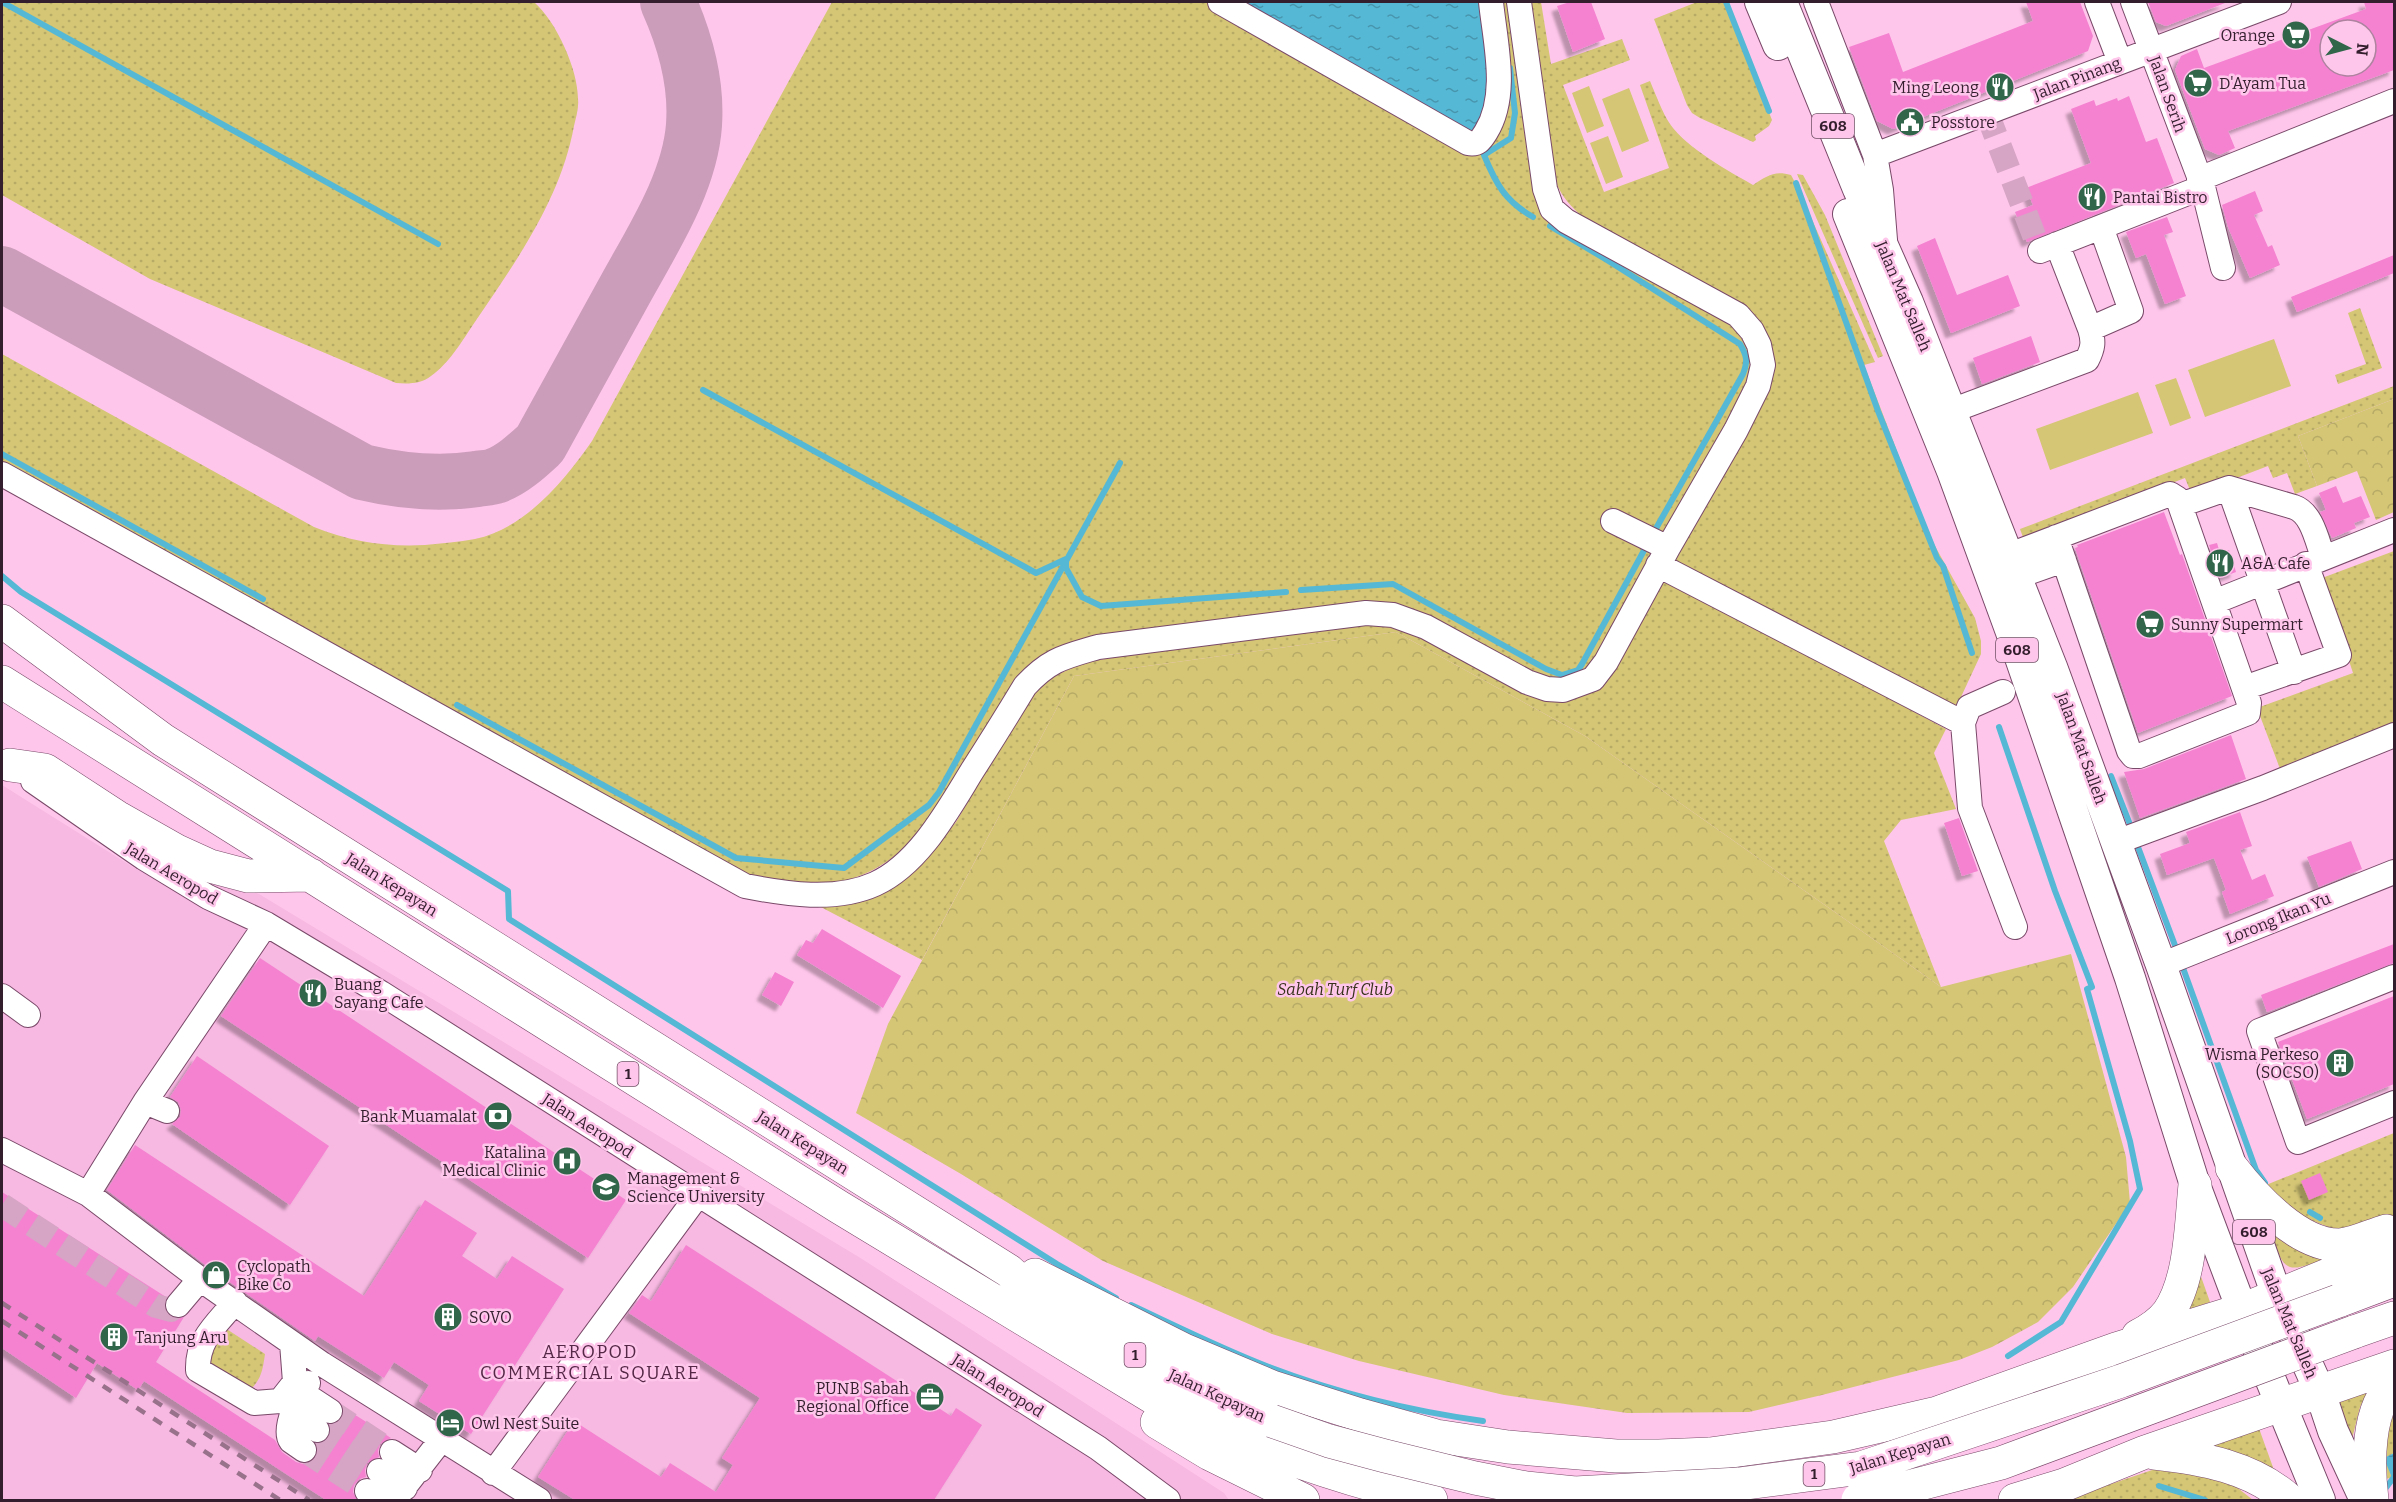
<svg xmlns="http://www.w3.org/2000/svg" width="2396" height="1502" viewBox="0 0 2396 1502" font-family="Bitter,serif">
<style>
.built{fill:#f7b8e1}
.grass{fill:url(#grass-dots)}
.forest{fill:url(#forest-crowns)}
.pitch{fill:#d4c675}
.water{fill:url(#water-ripples)}
.lines{fill:none;stroke-linecap:round;stroke-linejoin:round}
.stream{stroke:#55b8d5;stroke-width:6}
.taxiway{stroke:#cc9cbb;stroke-width:56}
.building{fill:#f482d1;fill-rule:evenodd;filter:url(#shadow)}
.minor-tunnel{stroke:#d6a4c5;stroke-width:24;stroke-dasharray:24 12;stroke-linecap:butt}
.minor-casing{stroke:#794969;stroke-width:26}
.major-casing{stroke:#794969;stroke-width:32}
.highway-casing{stroke:#794969;stroke-width:34}
.minor{stroke:#fff;stroke-width:24}
.major{stroke:#fff;stroke-width:30}
.highway{stroke:#fff;stroke-width:33}
.rail{stroke:#98718b;stroke-width:4.5;stroke-dasharray:10 10;stroke-linecap:butt}
.highway-bridge-casing{stroke:#794969;stroke-width:34;stroke-linecap:butt}
.highway-bridge{stroke:#fff;stroke-width:33}
.labels{text-anchor:middle;stroke-width:5;stroke-linejoin:round;paint-order:stroke}
.shield{fill:#ffc6eb;stroke:#705066;stroke-width:1.5}
.shield-label{font-size:15px;font-weight:bold;fill:#331e2d}
.poi-label{font-size:16px;fill:#331e2d;stroke:#ffc6eb;text-anchor:start}
.street-label{font-size:16px;fill:#331e2d;stroke:#ffc6eb}
.park-label{font-size:16px;font-style:italic;fill:#37321a;stroke:#ffc6eb}
.neighbourhood-label{font-size:18px;letter-spacing:1.5px;fill:#552847;stroke:#ffc6eb}
</style>
<defs>
<pattern id="grass-dots" width="8" height="8" patternUnits="userSpaceOnUse" patternTransform="scale(1.5)"><rect width="8" height="8" fill="#d4c675"/><path d="M2 2h.1M6 6h.1" fill="none" stroke="#b6aa66" stroke-width="1.8" stroke-linecap="round"/></pattern>
<pattern id="forest-crowns" width="20" height="18" patternUnits="userSpaceOnUse" patternTransform="scale(1.5)"><rect width="20" height="18" fill="#d4c675"/><path d="M2 6a3 3 0 1 1 6 0M12 15a3 3 0 1 1 6 0" fill="none" stroke="#b6aa66"/></pattern>
<pattern id="water-ripples" width="26" height="14" patternUnits="userSpaceOnUse" patternTransform="scale(1.5)"><rect width="26" height="14" fill="#55b8d5"/><path d="M2 4q2-2 4 0t4 0M15 11q2-2 4 0t4 0" fill="none" stroke="#4795ad"/></pattern>
<filter id="shadow"><feDropShadow dx="-5.5" dy="5.5" stdDeviation="1.5" flood-color="#0004"/></filter>
</defs>
<rect width="100%" height="100%" fill="#ffc6eb"/>
<path class="built" d="M2 785 136 869 151 858 259 894 862 1259 1224 1493 1229 1500H2Z"/>
<path class="grass" d="M2 2H534C556 21 578 69 578 99 579 108 576 117 574 126 561 197 519 257 479 316 465 336 451 362 431 376 421 384 408 384 396 383L150 279 2 195Z
M832 2H1206L1462 152 1499 2H1509L1528 159 1537 195 1730 323C1736 329 1745 337 1748 344 1757 373 1740 399 1727 424L1592 663C1578 675 1566 678 1548 678L1361 603 1201 622 1064 647 908 845C881 870 848 885 811 885 791 885 770 879 750 876L2 465V354L314 527C351 542 386 547 425 545 442 543 459 542 475 539 526 528 564 481 592 441Z
M1529 2H1541L1551 64 1622 39 1630 60 1563 85 1604 192 1669 168 1640 85 1650 81C1656 95 1662 112 1670 124 1688 149 1727 170 1753 185 1767 176 1774 170 1791 175L1798 188 1875 362 1864 365 1930 537 1975 618 1981 641V654L1954 712 1672 562 1763 394 1765 333 1584 218C1571 207 1563 198 1556 183Z
M1697 2H1726L1772 120 1769 126 1755 136 1756 140 1753 142 1700 118 1692 113 1687 105 1654 19Z
M1797 174 1803 175 1825 215 1883 356 1878 358Z
M2360 308 2382 368 2338 384 2335 375 2366 364 2348 313Z
M2394 386V399L2298 436 2317 486 2295 494 2287 473 2273 478 2268 466 2192 495 2185 478 2024 540 2020 529Z
M2394 551V730L2282 774 2257 708 2353 673 2322 578Z
M1662 576 1946 729 1934 753 1956 809 1901 820 1884 841 1941 987 1585 736 1396 632 1074 676 922 960 815 904 929 855 956 822 1032 693 1055 676 1081 663 1158 650 1368 623 1413 632 1555 699 1572 700 1593 689Z
M2394 1133V1218L2341 1232 2293 1213 2266 1185Z
M2271 1232 2329 1258C2287 1272 2285 1276 2271 1232Z
M2186 1234 2210 1302 2160 1320Z
M222 1326 265 1354C263 1367 262 1378 252 1388L244 1389 208 1366 205 1348Z
M2333 1389 2367 1393 2360 1407 2351 1443Z
M2394 1397V1453L2385 1458 2392 1478 2373 1480Z
M2256 1420 2279 1484 2212 1447Z
M2164 1466 2230 1482 2253 1500H2064Z"/>
<path class="forest" d="M2394 399V512L2376 520 2357 471 2317 486 2298 436Z
M1396 632 1585 736 1941 987 2071 954 2126 1157 2130 1203 2073 1287 2038 1322 1992 1347 1959 1360 1822 1395 1749 1412 1627 1413 1504 1395 1359 1361 1272 1334 1103 1261 961 1174 856 1113 888 1024 1074 676Z"/>
<path class="pitch" d="M1589 86 1604 126 1587 133 1572 93Z
M1629 88 1649 141 1622 152 1602 99Z
M1608 136 1623 177 1606 184 1590 143Z
M2274 339 2291 386 2205 417 2188 370Z
M2176 378 2191 418 2170 426 2155 385Z
M2138 392 2153 433 2050 470 2036 429Z"/>
<path class="water" d="M1232 2H1486L1493 75 1477 134Z
M2394 1453V1477L2392 1478 2384 1458Z"/>
<g class="lines">
<path class="stream" d="M2 2 438 244
M1726 2 1769 111
M1510 68 1515 113 1511 138 1484 155C1496 184 1505 201 1533 217
M1796 183 1878 411 1937 558 1943 566 1972 653
M1550 226 1607 260 1740 344C1747 356 1748 361 1743 374L1654 532
M703 390 1036 573 1066 559V568L1082 597 1101 606 1286 592
M2 454 263 599
M2 576 21 592 508 891 509 919 1057 1264 1116 1298
M1301 590 1393 584 1546 669 1562 675 1578 670 1582 664 1647 545
M457 705 736 858 844 868 929 805 939 792 1120 463
M1999 727 2055 891 2092 987 2087 989 2130 1141 2140 1189 2061 1322 2008 1356
M2111 776 2131 827
M2138 847 2176 948
M2183 968 2256 1170 2265 1183
M2310 1212 2320 1218
M1131 1305C1176 1326 1222 1349 1269 1367 1337 1393 1411 1411 1483 1421
M2159 1486 2205 1500
M2382 1493 2394 1477"/>
<path class="taxiway" d="M2 274 362 472C400 481 438 485 477 479 482 478 490 478 495 476 512 470 527 456 540 444 569 392 597 340 626 288 653 239 690 182 694 125 697 82 685 40 668 2"/>
</g>
<path class="building" d="M1570 2H1591L1605 39 1573 52 1557 6Z
M2026 2H2080L2093 36 2088 51 1893 129 1877 121 1849 47 1889 33 1903 72 2033 21Z
M2148 2H2225V3L2166 26 2156 22Z
M2364 2H2394V70L2228 131 2235 148 2219 155 2205 149 2175 70 2181 56 2197 49 2204 68 2366 9ZM2330 30H2366V66H2330Z
M2129 96 2146 142 2157 138 2174 183 2027 242 2015 212 2033 205 2026 188 2091 163 2071 109 2094 100 2096 106 2117 98 2118 101Z
M2255 191 2263 211 2254 215 2268 247 2272 245 2280 265 2250 278 2228 227 2222 205Z
M2167 217 2173 232 2164 235 2186 296 2165 304 2146 254 2136 258 2126 232Z
M1935 238 1957 295 2008 275 2020 306 1951 333 1917 246Z
M2394 255V273L2297 312 2291 297Z
M2031 336 2040 362 1982 384 1973 358Z
M2336 486 2343 503 2361 496 2370 517 2354 523 2356 528 2332 538 2320 512 2326 510 2319 493Z
M2164 512 2180 555 2182 554 2232 696 2138 733 2075 548 2078 547 2077 545Z
M2217 543 2220 553 2229 550 2236 572 2220 578 2209 545Z
M2231 735 2246 779 2140 818 2124 772 2144 769Z
M2240 812 2252 846 2240 850 2252 880 2265 874 2274 896 2230 914 2222 892 2226 890 2214 858 2167 875 2160 854 2190 843 2186 832Z
M1959 818 1978 871 1962 876 1944 823Z
M2351 841 2362 869 2319 887 2307 857Z
M822 929 901 976 883 1008 797 955 806 940 813 943Z
M2394 944V963L2267 1012 2261 995Z
M260 958 626 1200 588 1258 221 1016Z
M775 972 794 982 781 1006 762 995Z
M2394 996V1084L2307 1119 2278 1042Z
M197 1056 329 1146 290 1205 172 1124 180 1117 181 1110 178 1102 170 1097Z
M135 1145 364 1296 425 1200 477 1233 462 1256 497 1279 512 1256 564 1289 471 1434 419 1401 429 1385 394 1362 384 1378 318 1336 315 1341 208 1267 107 1190Z
M2320 1173 2328 1192 2309 1200 2301 1181Z
M2 1192 166 1297 164 1309 168 1315 176 1319 184 1317 156 1362 275 1440 282 1452 296 1462 303 1464 315 1459 318 1452 317 1444 329 1438 331 1431 330 1425 342 1419 343 1407 391 1438 380 1444 378 1451 379 1457 367 1463 365 1470 366 1477 359 1479 354 1485 353 1492 357 1500H326L144 1381 138 1390 97 1363 76 1398 2 1348Z
M686 1245 951 1416 956 1408 982 1425 934 1500H575L538 1477 574 1421 661 1477 670 1463 716 1492 733 1465 722 1458 760 1398 629 1313 642 1295 651 1301Z"/>
<g class="lines">
<path class="minor-tunnel" d="M1987 113 2040 251
M2 1205 156 1306 171 1310 178 1305
M330 1411 392 1452
M317 1430 379 1471
M304 1450 367 1491"/>
<g class="minor-casing">
<path id="minor" d="M1220 2 1468 143C1478 145 1481 140 1486 132 1509 95 1495 42 1491 2
M1816 2 1875 155 1881 190 1885 240
M2097 2 2120 62
M2133 2 2203 187 2223 268
M1875 155 2279 2
M2199 179 2394 101
M2057 244 2090 329 2131 311 2101 227
M2040 251 2203 187
M1952 413 1959 408 2087 360C2093 348 2094 342 2090 329
M2 474 745 886C786 894 835 902 875 884 919 864 948 810 972 771 990 743 1008 714 1025 686 1050 659 1064 657 1098 647L1366 613 1393 615 1426 627 1527 682 1547 689 1563 690 1593 679 1606 662 1668 548 1736 430 1758 386 1763 365 1759 345 1752 331 1738 315 1566 221 1552 209 1545 189 1519 2
M2229 488 2294 672
M2180 505 2229 488 2294 507C2312 513 2317 541 2323 557
M1613 521 1668 548
M2007 556 2170 494 2178 499 2180 505 2249 703 2248 713 2139 756H2133L2129 751 2056 537
M1658 565 1963 723
M2016 577 2064 560
M2214 602 2394 530
M2244 688 2339 655 2306 564
M2003 692 1969 707 1963 723 1970 808 2015 927
M33 781 144 858 208 897 266 924 381 993 1098 1448 1168 1500
M2117 844 2122 840 2263 788 2394 735
M2161 965 2394 872
M2394 977 2259 1031 2298 1142 2394 1103
M2 996 28 1015
M145 1102 167 1111
M2 1150 88 1194 200 1279 322 1364 539 1500
M88 1194 145 1102 266 924
M235 1302C216 1325 197 1339 198 1370L254 1403 280 1401 295 1382 292 1343
M178 1305 200 1279
M301 1392 330 1411
M292 1414 317 1430
M304 1450 291 1441C282 1428 300 1395 308 1383
M392 1452 420 1470
M379 1471 405 1488
M493 1473 698 1195
M367 1491 383 1500 399 1494 441 1440"/>
</g>
<g class="major-casing">
<path id="major" d="M1760 2 1778 45
M1782 2 1858 189 1908 302 2052 667 2161 965 2277 1296 2320 1392 2333 1431 2365 1500
M1848 214 1952 471 2015 643 2130 978 2195 1185 2242 1310 2320 1500"/>
</g>
<g class="highway-casing">
<path id="highway" d="M2 621 163 740 1009 1271C1046 1306 1088 1329 1131 1353 1177 1378 1223 1402 1272 1421
M2 682 839 1207 1172 1409C1255 1449 1342 1479 1431 1500
M10 765 45 770 117 817 177 851 210 866 248 876 311 875
M2232 1168C2255 1198 2299 1246 2340 1245 2354 1244 2372 1235 2386 1231
M1035 1275 1184 1350 1272 1387 1360 1415 1436 1436 1508 1447 1616 1456H1659L1710 1454 1833 1437 1937 1413 2116 1349 2242 1310 2394 1248
M2338 1301 2394 1280
M2354 1332 2394 1318
M2138 1336C2148 1331 2161 1322 2168 1313 2191 1280 2191 1224 2195 1185
M1157 1422 1210 1454 1303 1500
M2154 1453C2202 1458 2252 1467 2289 1500
M2015 1500 2064 1485 2145 1452 2394 1366
M2372 1500C2368 1467 2366 1408 2394 1384"/>
</g>
<use href="#minor" class="minor"/>
<use href="#major" class="major"/>
<use href="#highway" class="highway"/>
<path class="rail" d="M2 1303 309 1500
M2 1321 280 1500"/>
<g class="highway-bridge-casing">
<path id="highway-bridge" d="M1272 1421 1329 1441 1385 1456 1475 1478 1526 1488 1575 1493 1739 1484 1861 1468 2121 1381 2338 1301
M1858 1500 2001 1463 2354 1332"/>
</g>
<use href="#highway-bridge" class="highway-bridge"/>
</g>
<defs>
<g id="supermarket-disc" transform="scale(1.5)"><circle r="9.5" fill="#31664b" stroke="#ffc6eb"/><path d="M-6-5.5h2.5l.6 2H6L4.5 2H-2.5L-4.4-4H-6ZM-1.5 3.2a1.3 1.3 0 1 0 .1 0ZM3 3.2a1.3 1.3 0 1 0 .1 0Z" fill="#fff"/></g>
<g id="restaurant-disc" transform="scale(1.5)"><circle r="9.5" fill="#31664b" stroke="#ffc6eb"/><path d="M-5-6h1v4h1v-4h1v4h1v-4h1v5L-1.5 .5V6h-2V.5L-5-1ZM5-6V6H3V1.5H1.5Q1.5-4 5-6Z" fill="#fff"/></g>
<g id="civic-disc" transform="scale(1.5)"><circle r="9.5" fill="#31664b" stroke="#ffc6eb"/><path d="M-.6-6.5H3V-4.5H.6V-3L4-1V1h2V6H-6V1h2V-1L-.6-3ZM-1.2 2.5V6h2.4V2.5Z" fill="#fff"/></g>
<g id="building-disc" transform="scale(1.5)"><circle r="9.5" fill="#31664b" stroke="#ffc6eb"/><path d="M-4-6H4V6H1V3H-1V6H-4ZM-2.5-4.3h1.7v1.8h-1.7ZM.8-4.3h1.7v1.8H.8ZM-2.5-1h1.7V.8h-1.7ZM.8-1h1.7V.8H.8Z" fill="#fff"/></g>
<g id="bank-disc" transform="scale(1.5)"><circle r="9.5" fill="#31664b" stroke="#ffc6eb"/><path d="M-6-4H6V4H-6ZM0-2.3a2.3 2.3 0 1 0 0 4.6a2.3 2.3 0 1 0 0-4.6Z" fill="#fff"/></g>
<g id="hospital-disc" transform="scale(1.5)"><circle r="9.5" fill="#31664b" stroke="#ffc6eb"/><path d="M-5-5h3v3.5h4V-5h3V5h-3V1.5h-4V5h-3Z" fill="#fff"/></g>
<g id="university-disc" transform="scale(1.5)"><circle r="9.5" fill="#31664b" stroke="#ffc6eb"/><path d="M0-5L7-2L0 1L-7-2ZM-4 1L0 2.5L4 1V4Q0 6-4 4Z" fill="#fff"/></g>
<g id="shop-disc" transform="scale(1.5)"><circle r="9.5" fill="#31664b" stroke="#ffc6eb"/><path d="M-5-2.5h2.3a2.7 3.5 0 0 1 5.4 0H5L5.5 6h-11ZM-1.5-2.5h3a1.5 2.3 0 0 0-3 0Z" fill="#fff"/></g>
<g id="office-disc" transform="scale(1.5)"><circle r="9.5" fill="#31664b" stroke="#ffc6eb"/><path d="M-6-3h4V-5.5h4V-3h4V5H-6ZM-1-4.5V-3h2v-1.5ZM-6 0V1H6V0Z" fill="#fff"/></g>
<g id="hotel-disc" transform="scale(1.5)"><circle r="9.5" fill="#31664b" stroke="#ffc6eb"/><path d="M-6-4.5h1.5V1H6V5H4.5V3h-9V5H-6ZM-4 0a1.8 1.8 0 1 1 3.6 0ZM.5 0V-2.5h3Q6-2.5 6 0Z" fill="#fff"/></g>
</defs>
<g fill-rule="evenodd">
<use href="#supermarket-disc" x="2296" y="35"/>
<use href="#supermarket-disc" x="2198" y="83"/>
<use href="#restaurant-disc" x="2000" y="87"/>
<use href="#civic-disc" x="1910" y="122"/>
<use href="#restaurant-disc" x="2092" y="197"/>
<use href="#restaurant-disc" x="2220" y="563"/>
<use href="#supermarket-disc" x="2150" y="624"/>
<use href="#restaurant-disc" x="313" y="993"/>
<use href="#building-disc" x="2340" y="1063"/>
<use href="#bank-disc" x="498" y="1116"/>
<use href="#hospital-disc" x="567" y="1161"/>
<use href="#university-disc" x="606" y="1187"/>
<use href="#shop-disc" x="216" y="1275"/>
<use href="#building-disc" x="448" y="1317"/>
<use href="#building-disc" x="114" y="1337"/>
<use href="#office-disc" x="930" y="1397"/>
<use href="#hotel-disc" x="450" y="1423"/>
</g>
<g class="labels">
<g class="shield">
<rect x="1812" y="114" width="42" height="24" rx="4.5"/>
<rect x="1996" y="638" width="42" height="24" rx="4.5"/>
<rect x="617.5" y="1062" width="21" height="24" rx="4.5"/>
<rect x="2233" y="1220" width="42" height="24" rx="4.5"/>
<rect x="1124.5" y="1343" width="21" height="24" rx="4.5"/>
<rect x="1803.5" y="1462" width="21" height="24" rx="4.5"/>
</g>
<g class="shield-label">
<text x="1833" y="131">608</text>
<text x="2017" y="655">608</text>
<text x="628" y="1079">1</text>
<text x="2254" y="1237">608</text>
<text x="1135" y="1360">1</text>
<text x="1814" y="1479">1</text>
</g>
<g class="poi-label">
<text x="2275" y="41" text-anchor="end">Orange</text>
<text x="2219" y="89">D'Ayam Tua</text>
<text x="1979" y="93" text-anchor="end">Ming Leong</text>
<text x="1931" y="128">Posstore</text>
<text x="2113" y="203">Pantai Bistro</text>
<text x="2241" y="569">A&amp;A Cafe</text>
<text x="2171" y="630">Sunny Supermart</text>
<text x="334" y="990">Buang<tspan x="334" dy="18">Sayang Cafe</tspan></text>
<text x="2319" y="1060" text-anchor="end">Wisma Perkeso<tspan x="2319" dy="18">(SOCSO)</tspan></text>
<text x="477" y="1122" text-anchor="end">Bank Muamalat</text>
<text x="546" y="1158" text-anchor="end">Katalina<tspan x="546" dy="18">Medical Clinic</tspan></text>
<text x="627" y="1184">Management &amp;<tspan x="627" dy="18">Science University</tspan></text>
<text x="237" y="1272">Cyclopath<tspan x="237" dy="18">Bike Co</tspan></text>
<text x="469" y="1323">SOVO</text>
<text x="135" y="1343">Tanjung Aru</text>
<text x="909" y="1394" text-anchor="end">PUNB Sabah<tspan x="909" dy="18">Regional Office</tspan></text>
<text x="471" y="1429">Owl Nest Suite</text>
</g>
<g class="street-label">
<text transform="translate(2077 78) rotate(-21)" y="6">Jalan Pinang</text>
<text transform="translate(2168 94) rotate(70)" y="6">Jalan Serih</text>
<text transform="translate(1904 296) rotate(67)" y="6">Jalan Mat Salleh</text>
<text transform="translate(2082 748) rotate(70)" y="6">Jalan Mat Salleh</text>
<text transform="translate(172 873) rotate(31)" y="6">Jalan Aeropod</text>
<text transform="translate(392 884) rotate(32)" y="6">Jalan Kepayan</text>
<text transform="translate(2278 918) rotate(-22)" y="6">Lorong Ikan Yu</text>
<text transform="translate(588 1125) rotate(33)" y="6">Jalan Aeropod</text>
<text transform="translate(803 1142) rotate(32)" y="6">Jalan Kepayan</text>
<text transform="translate(2290 1323) rotate(67)" y="6">Jalan Mat Salleh</text>
<text transform="translate(998 1385) rotate(32)" y="6">Jalan Aeropod</text>
<text transform="translate(1217 1395) rotate(25)" y="6">Jalan Kepayan</text>
<text transform="translate(1900 1453) rotate(-17)" y="6">Jalan Kepayan</text>
</g>
<g class="park-label">
<text x="1335" y="995">Sabah Turf Club</text>
</g>
<g class="neighbourhood-label">
<text x="590" y="1358">AEROPOD<tspan x="590" dy="21">COMMERCIAL SQUARE</tspan></text>
</g>
</g>
<rect width="2396" height="1502" fill="none" stroke="#331e2d" stroke-width="6"/>
<g transform="translate(2348 48) rotate(96)"><circle r="28" fill="#ffc6eb" stroke="#ad839f" stroke-width="1.5"/>
<path d="M0-4.5L10 22L0 15L-10 22Z" fill="#31664b"/>
<text y="-9" font-size="16" font-weight="bold" text-anchor="middle" fill="#331e2d">N</text>
</g>
</svg>
